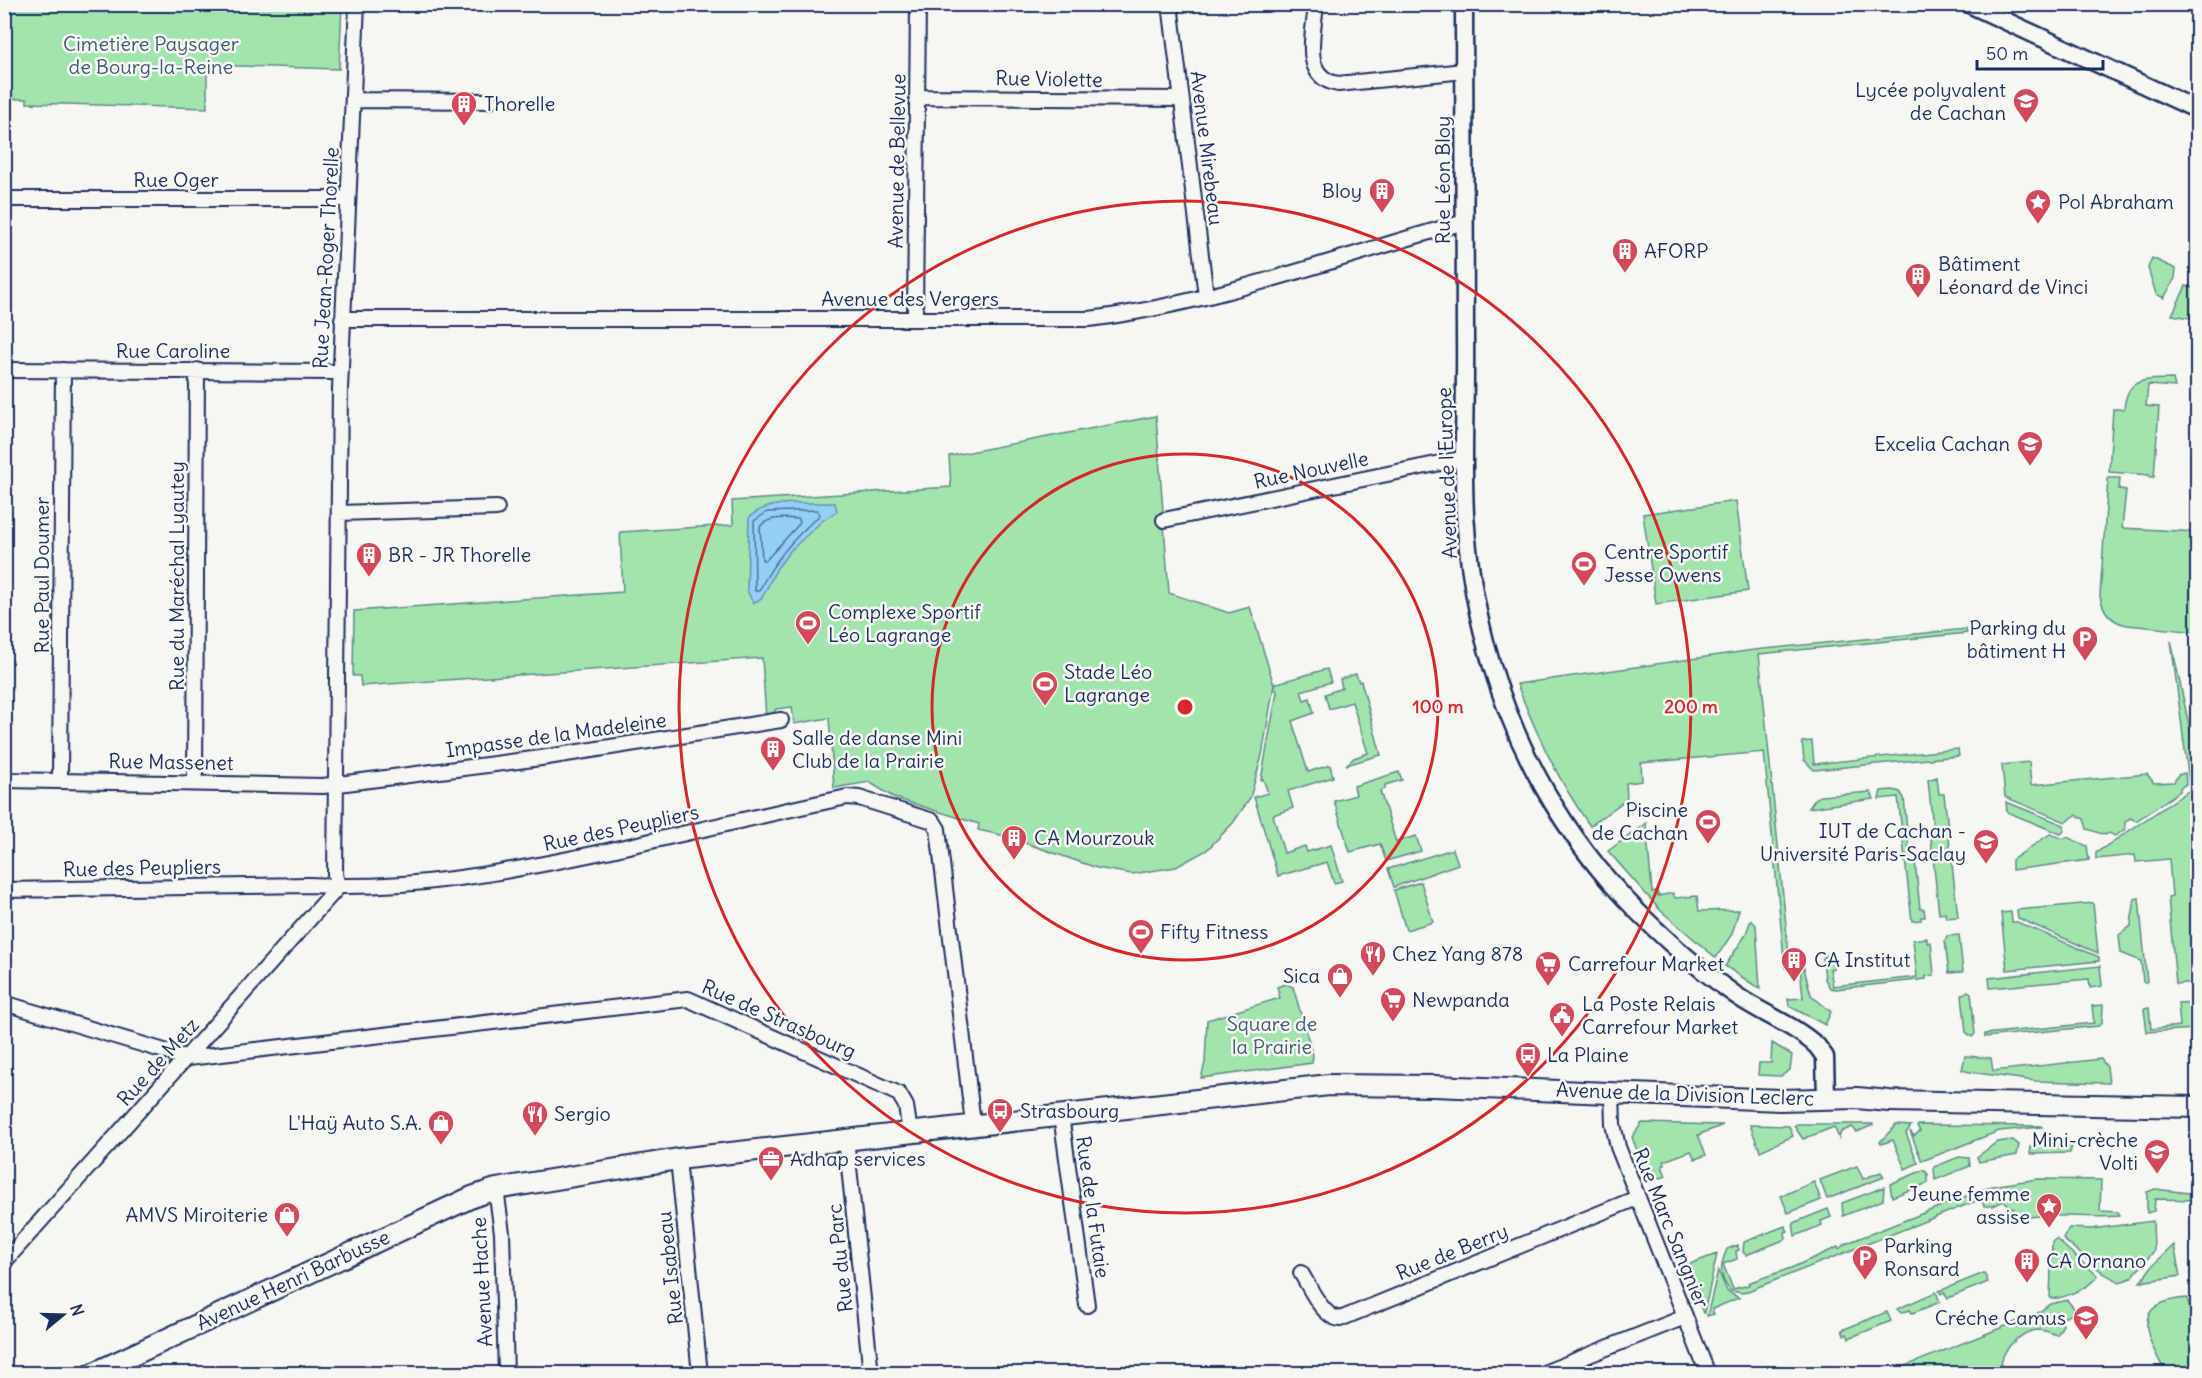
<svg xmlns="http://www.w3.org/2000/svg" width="2202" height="1378" viewBox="0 0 2202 1378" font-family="Delius,sans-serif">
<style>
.green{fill:#a2e4ae;stroke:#5e8a86;stroke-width:1.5}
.water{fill:#94d0f4;stroke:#6490b8;stroke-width:1.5}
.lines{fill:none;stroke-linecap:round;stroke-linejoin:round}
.shore{stroke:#4b6f9a;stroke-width:1.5}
.minor-casing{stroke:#1b2f5e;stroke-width:18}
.tertiary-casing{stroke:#1b2f5e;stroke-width:21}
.secondary-casing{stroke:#1b2f5e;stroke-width:24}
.minor{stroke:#f6f6f2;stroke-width:14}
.tertiary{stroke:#f6f6f2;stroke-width:16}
.secondary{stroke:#f6f6f2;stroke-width:20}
.ring{fill:none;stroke:#d62828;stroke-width:3}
.labels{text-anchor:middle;stroke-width:5;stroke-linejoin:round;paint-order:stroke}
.park-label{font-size:20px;fill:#3d5c72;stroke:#f6f6f2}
.street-label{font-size:20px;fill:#1b2f5e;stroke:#f6f6f2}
.poi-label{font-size:20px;fill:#1b2f5e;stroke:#f6f6f2;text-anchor:start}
.centre{fill:#d62828;stroke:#f6f6f2;stroke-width:3}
.ring-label{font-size:18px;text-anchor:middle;font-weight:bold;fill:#d62828;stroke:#f6f6f2;stroke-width:5;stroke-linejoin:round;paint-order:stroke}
</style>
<rect width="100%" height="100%" fill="#f6f6f2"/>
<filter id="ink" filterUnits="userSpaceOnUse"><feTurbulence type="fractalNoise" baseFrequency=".0167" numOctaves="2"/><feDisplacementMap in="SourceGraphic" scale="12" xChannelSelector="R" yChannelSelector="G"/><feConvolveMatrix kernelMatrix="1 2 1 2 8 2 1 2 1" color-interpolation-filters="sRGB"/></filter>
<g filter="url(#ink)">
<path class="green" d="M5 4 342 5 339 69 207 65V108L27 103V99H5Z
M2152 258 2176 269 2175 278 2164 298 2156 294 2148 268Z
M2186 286 2197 289V319L2172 315Z
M2173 379 2175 387 2148 385 2146 406 2159 407 2154 477H2150L2149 475 2109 472 2113 409H2124C2127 376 2145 380 2173 379Z
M1156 416 1169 593 1229 613 1250 607 1274 685 1262 755 1250 798 1233 823 1207 850 1176 867 1132 874 1097 868 1005 836 978 830 979 824 895 798 869 782 834 788 829 718 794 724 792 707 776 709 771 717 766 718 762 658 361 686 360 676H353L354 611 623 592 620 532 733 525 732 501 951 487 949 456Z
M2108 478H2120L2119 489 2126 490 2122 528 2197 532V632L2127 625C2111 622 2103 612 2100 596Z
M1736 501 1748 591 1656 604 1643 514Z
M1966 629 1967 633 1759 654 1790 966 1803 965 1811 995 1831 1012 1825 1025 1789 1006 1788 999 1803 998 1800 967 1785 968 1764 752 1641 763 1642 781 1626 783 1627 799 1590 826C1559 782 1536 734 1517 684L1754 650Z
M2171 641 2197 763V977L2194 978V982L2176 984 2168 897 2172 896 2169 859 2136 862 2135 855 2096 859V853L2190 790Z
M1327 669 1331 682 1301 691 1304 700 1310 698 1314 713 1292 721 1308 772 1330 765 1333 777 1288 791 1293 808 1273 815 1284 853 1305 846 1307 852 1331 845 1342 881 1334 883 1327 862 1278 876 1254 797 1268 793 1263 779 1261 780 1277 692 1274 684Z
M1356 674 1359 682 1361 681 1381 755 1346 765 1354 758 1368 753 1352 702 1329 709 1325 694 1342 688 1340 679Z
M1812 741 1814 764 1958 749 1959 756 1814 770 1804 760 1802 742Z
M2029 762 2031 785 2147 774 2154 783 2174 782 2178 775 2185 773 2186 784 2180 788V791L2136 821 2130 818 2125 822V829L2115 836 2109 833 2105 835 2087 829 2084 819 2076 815 2066 822 2005 797 2002 765Z
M1399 772 1402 780 1385 785V789L1380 791 1396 842 1416 836 1421 851 1386 861 1380 844 1350 852 1334 801 1356 795 1354 786Z
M1937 777 1939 794H1944L1958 917 1946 918 1945 913 1939 914 1930 829 1933 828 1928 780Z
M1893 790 1900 792 1904 798 1910 861H1915L1920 909H1924L1925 917H1921V920L1912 921 1898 797 1879 799 1881 791Z
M1871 792 1874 799 1809 808 1815 799 1820 796Z
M2006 802 2064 825V831L2061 834 2007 812Z
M1646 823 1652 892 1657 891 1658 896 1673 893 1675 898 1697 896 1699 911 1739 910 1732 934 1716 958 1660 910 1608 851Z
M2050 834 2064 839 2067 837 2087 846 2089 860 2012 870V860Z
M1453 849 1458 864 1394 887 1388 869Z
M1421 882 1433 922 1406 930 1394 890Z
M2139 898 2147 982H2143L2141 961 2121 953 2119 935 2131 926C2131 916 2135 909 2134 899Z
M2093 903 2098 953 2018 918 2017 910Z
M2011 912 2012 922H2017L2099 957V961L2007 970 2001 913Z
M1751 920 1756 925 1760 989 1725 966 1745 936Z
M1959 935 1963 972 1949 973 1945 941 1947 936Z
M1927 938V943L1931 942 1934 975 1926 976V979L1836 989 1830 988 1825 979 1823 958 1832 951 1834 968 1830 969 1833 986 1917 977 1913 940Z
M2100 966 2102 986 2090 988 2089 979 1990 988 1989 978Z
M1286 984 1293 987 1313 1055 1312 1063 1201 1078 1205 1063 1207 1020 1280 998 1277 987Z
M1968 991 1971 993 1975 1034 1972 1037 1966 1032 1962 995Z
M2196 1002V1029L2147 1032 2144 1009 2149 1008 2151 1029 2180 1026 2178 1003Z
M2103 1005 2102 1023 2099 1026 1985 1037V1034L2094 1023 2092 1006Z
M1772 1043 1792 1055 1790 1070 1781 1076 1758 1075 1759 1063H1771Z
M1965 1056 1991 1058 1993 1071 2101 1059 2107 1067 2109 1083 2035 1081 1970 1072 1962 1070Z
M1642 1123 1723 1125 1698 1135 1706 1155 1695 1159 1691 1151 1664 1161 1665 1165 1662 1166 1666 1176 1661 1178 1646 1174 1632 1137Z
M1797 1124H1873V1125L1857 1132 1852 1127 1841 1132 1839 1138 1834 1127 1803 1139 1794 1126Z
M1750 1125 1789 1126 1793 1136 1760 1151Z
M1896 1125 1911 1126 1906 1133 1918 1163 1905 1169 1893 1140 1881 1144 1880 1142Z
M1919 1125 2041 1126 2042 1127 1999 1131 1922 1161 1910 1131 1914 1136 1920 1131 1917 1126Z
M2053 1137 2072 1145 2070 1153 2030 1154 2031 1147Z
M2013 1140 2019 1145 2017 1155 1979 1162 1977 1157 1997 1142Z
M1959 1157 1969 1158 1970 1166 1935 1180 1934 1167Z
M1857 1166 1863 1179 1881 1172 1884 1177 1827 1199 1820 1180Z
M1924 1170 1928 1174V1183L1892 1197 1890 1184Z
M2038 1179 2101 1180 2100 1211 2118 1212 2119 1216C2083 1219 2042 1211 2008 1221L2004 1214 2015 1210 2004 1201 1993 1206H1984L1981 1199 1743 1293 1731 1291C1718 1277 1720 1265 1727 1249L1737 1245 1739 1250 1736 1251 1737 1259 1723 1264 1733 1289 1749 1285 1748 1283 1791 1268 1838 1247 1839 1249 1845 1244 1992 1186Z
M1814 1182 1821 1200 1788 1213 1781 1196Z
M1884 1187 1883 1200 1843 1216 1842 1203Z
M2155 1189 2197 1194V1200L2155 1199 2154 1211 2147 1213V1192Z
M1828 1209 1831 1217 1821 1221 1822 1225 1795 1236 1793 1223Z
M2153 1221 2154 1251 2131 1278 2120 1282 2103 1273 2063 1239 2069 1228 2091 1229Z
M1785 1226 1788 1231 1785 1232 1786 1239 1746 1255 1743 1252 1744 1242Z
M2056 1239 2098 1276C2091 1286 2061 1301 2050 1298L2052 1242Z
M2174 1245 2180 1276 2140 1282 2153 1265Z
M1717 1254 1704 1313H1703L1684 1266Z
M1718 1270 1727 1291 1739 1298 1712 1309 1714 1314 1707 1316Z
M1984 1273 1988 1282 1948 1298 1944 1292 1941 1294 1939 1291Z
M1936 1292 1940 1302 1912 1313 1910 1310 1901 1313 1897 1309Z
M2187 1298 2193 1320 2197 1373H2166C2146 1337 2128 1302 2187 1298Z
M2067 1300 2077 1312 2061 1319 2063 1325 2057 1335C2051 1333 2044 1330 2038 1330 2019 1331 1996 1354 2002 1373H1900L1903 1367 2038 1313 2050 1304Z
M1887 1312 1891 1321 1849 1338 1847 1334 1844 1335 1842 1330Z"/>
<path class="water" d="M835 503 837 511 822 521 790 551 777 568 762 598 753 603 747 590 749 518C767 498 809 504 835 503Z"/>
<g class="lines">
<path class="shore" d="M817 510 820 515C794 537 774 560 759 591H755L754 521 767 512Z
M799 519 800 523 766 560H762L760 527C767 516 788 518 799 519Z"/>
<g class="minor-casing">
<path id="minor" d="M1170 4 1206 296
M1316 4C1314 33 1300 77 1338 84L1464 71
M917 97 1181 99
M353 100 490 101
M4 199H348
M915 317 918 4
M342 319H1089C1214 304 1343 255 1465 222
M4 370 340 372
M339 513 497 508
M1164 520 1465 458
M60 779 63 370
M4 780 323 786 541 758 781 720
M195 782 197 370
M338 887 335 874 340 389 357 4
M4 890 309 885C409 891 509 872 607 851 687 833 767 814 847 797L859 798 933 821 938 829 973 1124
M4 1003 188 1058 688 999 899 1094 906 1106 910 1132
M1612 1093 1613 1124 1618 1147 1708 1374
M1061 1115 1087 1305
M846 1139 871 1374
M678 1159 700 1374
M496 1189 502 1233 506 1374
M4 1262 338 887
M1301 1273C1310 1287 1322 1317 1340 1319L1637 1198
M1541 1374 1685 1317"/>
</g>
<g class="tertiary-casing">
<path id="tertiary" d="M1464 4C1464 115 1465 226 1465 336 1466 395 1462 455 1465 514 1473 649 1521 779 1610 882 1648 925 1690 963 1737 996 1763 1014 1794 1025 1817 1046L1825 1057 1826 1098
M1969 4 2198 110"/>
</g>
<g class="secondary-casing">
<path id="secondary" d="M92 1374 472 1197 496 1189 678 1159 1329 1085 1434 1086 1780 1100 1857 1098 1889 1101 2198 1107"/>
</g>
<use href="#minor" class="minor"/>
<use href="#tertiary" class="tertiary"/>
<use href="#secondary" class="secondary"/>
</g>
</g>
<g class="ring">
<circle cx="1185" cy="707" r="253"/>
<circle cx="1185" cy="707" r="506"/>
</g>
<defs>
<g id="school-pin" transform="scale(1.35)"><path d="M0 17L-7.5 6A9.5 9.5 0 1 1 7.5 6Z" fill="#d1495b" stroke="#f6f6f2"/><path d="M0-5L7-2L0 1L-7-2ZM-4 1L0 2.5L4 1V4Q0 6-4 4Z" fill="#fff"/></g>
<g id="building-pin" transform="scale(1.35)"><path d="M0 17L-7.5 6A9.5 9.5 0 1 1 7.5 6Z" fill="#d1495b" stroke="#f6f6f2"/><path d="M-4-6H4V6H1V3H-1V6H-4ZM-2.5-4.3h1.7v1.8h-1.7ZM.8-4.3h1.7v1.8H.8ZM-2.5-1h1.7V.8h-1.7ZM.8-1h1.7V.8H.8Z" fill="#fff"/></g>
<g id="sight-pin" transform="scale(1.35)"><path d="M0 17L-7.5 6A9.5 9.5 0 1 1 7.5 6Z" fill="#d1495b" stroke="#f6f6f2"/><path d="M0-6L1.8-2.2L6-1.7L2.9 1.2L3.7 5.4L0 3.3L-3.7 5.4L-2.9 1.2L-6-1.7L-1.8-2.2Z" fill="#fff"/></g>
<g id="university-pin" transform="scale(1.35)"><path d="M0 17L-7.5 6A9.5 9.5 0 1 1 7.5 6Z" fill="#d1495b" stroke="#f6f6f2"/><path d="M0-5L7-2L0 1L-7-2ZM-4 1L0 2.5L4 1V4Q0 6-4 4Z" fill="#fff"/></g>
<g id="stadium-pin" transform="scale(1.35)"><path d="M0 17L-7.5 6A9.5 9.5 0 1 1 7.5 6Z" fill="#d1495b" stroke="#f6f6f2"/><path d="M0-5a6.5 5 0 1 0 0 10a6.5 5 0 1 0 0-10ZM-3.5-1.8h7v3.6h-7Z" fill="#fff"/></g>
<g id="parking-pin" transform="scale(1.35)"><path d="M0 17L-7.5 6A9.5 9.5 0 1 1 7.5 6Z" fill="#d1495b" stroke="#f6f6f2"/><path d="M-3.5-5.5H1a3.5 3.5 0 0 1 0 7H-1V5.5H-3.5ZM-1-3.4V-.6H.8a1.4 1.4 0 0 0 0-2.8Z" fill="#fff"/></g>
<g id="restaurant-pin" transform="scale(1.35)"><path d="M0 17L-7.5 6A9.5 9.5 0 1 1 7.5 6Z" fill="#d1495b" stroke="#f6f6f2"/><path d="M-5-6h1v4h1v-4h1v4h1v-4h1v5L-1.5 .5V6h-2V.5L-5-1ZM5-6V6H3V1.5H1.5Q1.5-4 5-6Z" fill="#fff"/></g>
<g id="supermarket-pin" transform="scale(1.35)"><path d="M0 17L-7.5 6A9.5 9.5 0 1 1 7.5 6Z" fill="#d1495b" stroke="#f6f6f2"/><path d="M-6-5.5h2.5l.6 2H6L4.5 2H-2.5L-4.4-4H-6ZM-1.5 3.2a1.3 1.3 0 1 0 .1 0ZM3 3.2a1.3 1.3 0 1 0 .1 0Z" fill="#fff"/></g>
<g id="shop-pin" transform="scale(1.35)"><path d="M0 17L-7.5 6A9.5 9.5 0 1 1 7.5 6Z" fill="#d1495b" stroke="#f6f6f2"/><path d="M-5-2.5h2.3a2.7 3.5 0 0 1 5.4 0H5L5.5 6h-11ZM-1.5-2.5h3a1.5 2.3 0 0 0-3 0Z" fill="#fff"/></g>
<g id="civic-pin" transform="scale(1.35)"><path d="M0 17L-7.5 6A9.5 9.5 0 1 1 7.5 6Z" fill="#d1495b" stroke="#f6f6f2"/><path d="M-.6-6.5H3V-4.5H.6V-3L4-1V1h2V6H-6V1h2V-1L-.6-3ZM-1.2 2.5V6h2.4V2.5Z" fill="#fff"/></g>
<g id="bus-pin" transform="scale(1.35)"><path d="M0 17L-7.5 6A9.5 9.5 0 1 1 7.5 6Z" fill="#d1495b" stroke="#f6f6f2"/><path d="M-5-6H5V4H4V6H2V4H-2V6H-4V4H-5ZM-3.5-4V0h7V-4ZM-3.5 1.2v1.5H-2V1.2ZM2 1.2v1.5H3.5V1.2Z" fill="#fff"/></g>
<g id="office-pin" transform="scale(1.35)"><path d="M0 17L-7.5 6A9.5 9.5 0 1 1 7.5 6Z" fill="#d1495b" stroke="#f6f6f2"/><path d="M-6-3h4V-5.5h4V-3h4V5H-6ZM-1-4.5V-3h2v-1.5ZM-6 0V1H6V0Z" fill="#fff"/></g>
</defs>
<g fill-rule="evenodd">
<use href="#school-pin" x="2026" y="101"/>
<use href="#building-pin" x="464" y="104"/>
<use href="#building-pin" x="1382" y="191"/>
<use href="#sight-pin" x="2038" y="202"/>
<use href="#building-pin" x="1625" y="251"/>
<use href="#building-pin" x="1918" y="276"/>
<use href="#university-pin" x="2030" y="444"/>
<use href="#building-pin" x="369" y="555"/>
<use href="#stadium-pin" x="1584" y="564"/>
<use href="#stadium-pin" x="808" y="623"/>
<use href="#parking-pin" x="2085" y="639"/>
<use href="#stadium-pin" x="1045" y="684"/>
<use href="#building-pin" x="773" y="749"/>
<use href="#stadium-pin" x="1708" y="822"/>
<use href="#building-pin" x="1014" y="838"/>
<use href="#university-pin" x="1986" y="842"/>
<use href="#stadium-pin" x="1141" y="932"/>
<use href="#restaurant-pin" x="1373" y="954"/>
<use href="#building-pin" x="1794" y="960"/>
<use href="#supermarket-pin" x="1548" y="964"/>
<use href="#shop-pin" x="1340" y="976"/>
<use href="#supermarket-pin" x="1393" y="1000"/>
<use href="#civic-pin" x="1562" y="1015"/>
<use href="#bus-pin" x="1528" y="1055"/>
<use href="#bus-pin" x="1000" y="1111"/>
<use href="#restaurant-pin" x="535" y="1114"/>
<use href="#shop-pin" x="441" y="1123"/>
<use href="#school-pin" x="2157" y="1152"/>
<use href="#office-pin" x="771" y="1159"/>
<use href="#sight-pin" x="2049" y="1206"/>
<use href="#shop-pin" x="287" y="1215"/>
<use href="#parking-pin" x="1865" y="1258"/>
<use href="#building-pin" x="2027" y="1261"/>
<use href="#school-pin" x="2086" y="1318"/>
</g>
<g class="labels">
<g class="park-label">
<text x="151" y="51">Cimetière Paysager<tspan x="151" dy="23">de Bourg-la-Reine</tspan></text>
<text x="1272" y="1031">Square de<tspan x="1272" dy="23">la Prairie</tspan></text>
</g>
<g class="street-label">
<text transform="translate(1049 79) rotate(1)" y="7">Rue Violette</text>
<text transform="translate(1207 148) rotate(83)" y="7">Avenue Mirebeau</text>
<text transform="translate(897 161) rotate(-89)" y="7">Avenue de Bellevue</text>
<text x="176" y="187">Rue Oger</text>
<text transform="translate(1443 180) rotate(-90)" y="7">Rue Léon Bloy</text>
<text transform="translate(326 258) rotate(-87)" y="7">Rue Jean-Roger Thorelle</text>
<text x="910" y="306">Avenue des Vergers</text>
<text x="173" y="358">Rue Caroline</text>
<text transform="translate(1311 470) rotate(-12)" y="7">Rue Nouvelle</text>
<text transform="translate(1447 473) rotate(-92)" y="7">Avenue de l'Europe</text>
<text transform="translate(42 575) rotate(-90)" y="7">Rue Paul Doumer</text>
<text transform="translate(177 576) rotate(-90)" y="7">Rue du Maréchal Lyautey</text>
<text transform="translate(556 735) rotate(-8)" y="7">Impasse de la Madeleine</text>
<text transform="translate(171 762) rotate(1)" y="7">Rue Massenet</text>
<text transform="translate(621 828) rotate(-12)" y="7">Rue des Peupliers</text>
<text transform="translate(142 868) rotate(-1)" y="7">Rue des Peupliers</text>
<text transform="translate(779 1019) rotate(24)" y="7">Rue de Strasbourg</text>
<text transform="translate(158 1062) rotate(-48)" y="7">Rue de Metz</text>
<text transform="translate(1685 1094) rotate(2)" y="7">Avenue de la Division Leclerc</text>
<text transform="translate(1093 1207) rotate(82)" y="7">Rue de la Futaie</text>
<text transform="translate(1671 1228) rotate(68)" y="7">Rue Marc Sangnier</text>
<text transform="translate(1452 1252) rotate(-22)" y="7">Rue de Berry</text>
<text transform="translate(840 1258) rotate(-96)" y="7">Rue du Parc</text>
<text transform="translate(670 1268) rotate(-96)" y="7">Rue Isabeau</text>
<text transform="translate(293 1280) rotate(-25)" y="7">Avenue Henri Barbusse</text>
<text transform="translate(482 1282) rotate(-93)" y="7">Avenue Hache</text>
</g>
<g class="poi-label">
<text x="2006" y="97" text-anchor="end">Lycée polyvalent<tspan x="2006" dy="23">de Cachan</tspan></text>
<text x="484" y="111">Thorelle</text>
<text x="1362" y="198" text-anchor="end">Bloy</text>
<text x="2058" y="209">Pol Abraham</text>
<text x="1644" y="258">AFORP</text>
<text x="1938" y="271">Bâtiment<tspan x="1938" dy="23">Léonard de Vinci</tspan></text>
<text x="2010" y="451" text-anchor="end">Excelia Cachan</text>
<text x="1604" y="559">Centre Sportif<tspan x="1604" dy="23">Jesse Owens</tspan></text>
<text x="388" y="562">BR - JR Thorelle</text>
<text x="828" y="619">Complexe Sportif<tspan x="828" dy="23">Léo Lagrange</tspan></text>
<text x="2066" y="635" text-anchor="end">Parking du<tspan x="2066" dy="23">bâtiment H</tspan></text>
<text x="1064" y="679">Stade Léo<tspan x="1064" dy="23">Lagrange</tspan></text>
<text x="792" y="745">Salle de danse Mini<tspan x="792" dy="23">Club de la Prairie</tspan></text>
<text x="1688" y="817" text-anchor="end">Piscine<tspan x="1688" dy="23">de Cachan</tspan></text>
<text x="1966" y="838" text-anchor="end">IUT de Cachan -<tspan x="1966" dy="23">Université Paris-Saclay</tspan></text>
<text x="1034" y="845">CA Mourzouk</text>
<text x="1160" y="939">Fifty Fitness</text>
<text x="1392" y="961">Chez Yang 878</text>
<text x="1814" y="967">CA Institut</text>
<text x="1568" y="971">Carrefour Market</text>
<text x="1320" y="983" text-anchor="end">Sica</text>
<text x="1412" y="1007">Newpanda</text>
<text x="1582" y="1011">La Poste Relais<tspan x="1582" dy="23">Carrefour Market</tspan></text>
<text x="1547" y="1062">La Plaine</text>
<text x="1020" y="1118">Strasbourg</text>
<text x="554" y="1121">Sergio</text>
<text x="422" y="1130" text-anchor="end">L'Haÿ Auto S.A.</text>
<text x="2138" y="1147" text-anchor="end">Mini-crèche<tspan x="2138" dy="23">Volti</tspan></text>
<text x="790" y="1166">Adhap services</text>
<text x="2030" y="1201" text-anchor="end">Jeune femme<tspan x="2030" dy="23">assise</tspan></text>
<text x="268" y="1222" text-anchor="end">AMVS Miroiterie</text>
<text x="1884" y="1253">Parking<tspan x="1884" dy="23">Ronsard</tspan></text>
<text x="2046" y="1268">CA Ornano</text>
<text x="2066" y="1325" text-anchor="end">Créche Camus</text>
</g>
</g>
<circle cx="1185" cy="707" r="9" class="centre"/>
<g class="ring-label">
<text x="1438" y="713">100 m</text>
<text x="1691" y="713">200 m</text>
</g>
<rect width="2202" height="1378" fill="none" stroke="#f6f6f2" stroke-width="24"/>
<rect x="12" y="12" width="2178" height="1354" fill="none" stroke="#1b2f5e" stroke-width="2" filter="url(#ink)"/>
<g transform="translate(63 1315) rotate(71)" stroke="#f6f6f2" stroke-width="4.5" paint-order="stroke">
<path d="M0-4.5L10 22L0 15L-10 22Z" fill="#1b2f5e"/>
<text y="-9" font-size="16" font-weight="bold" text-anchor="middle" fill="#1b2f5e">N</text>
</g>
<path d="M1977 60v9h126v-9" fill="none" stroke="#1b2f5e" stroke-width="3"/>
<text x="1986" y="60" font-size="18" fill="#1b2f5e" stroke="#f6f6f2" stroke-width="4.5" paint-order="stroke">50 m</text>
</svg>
